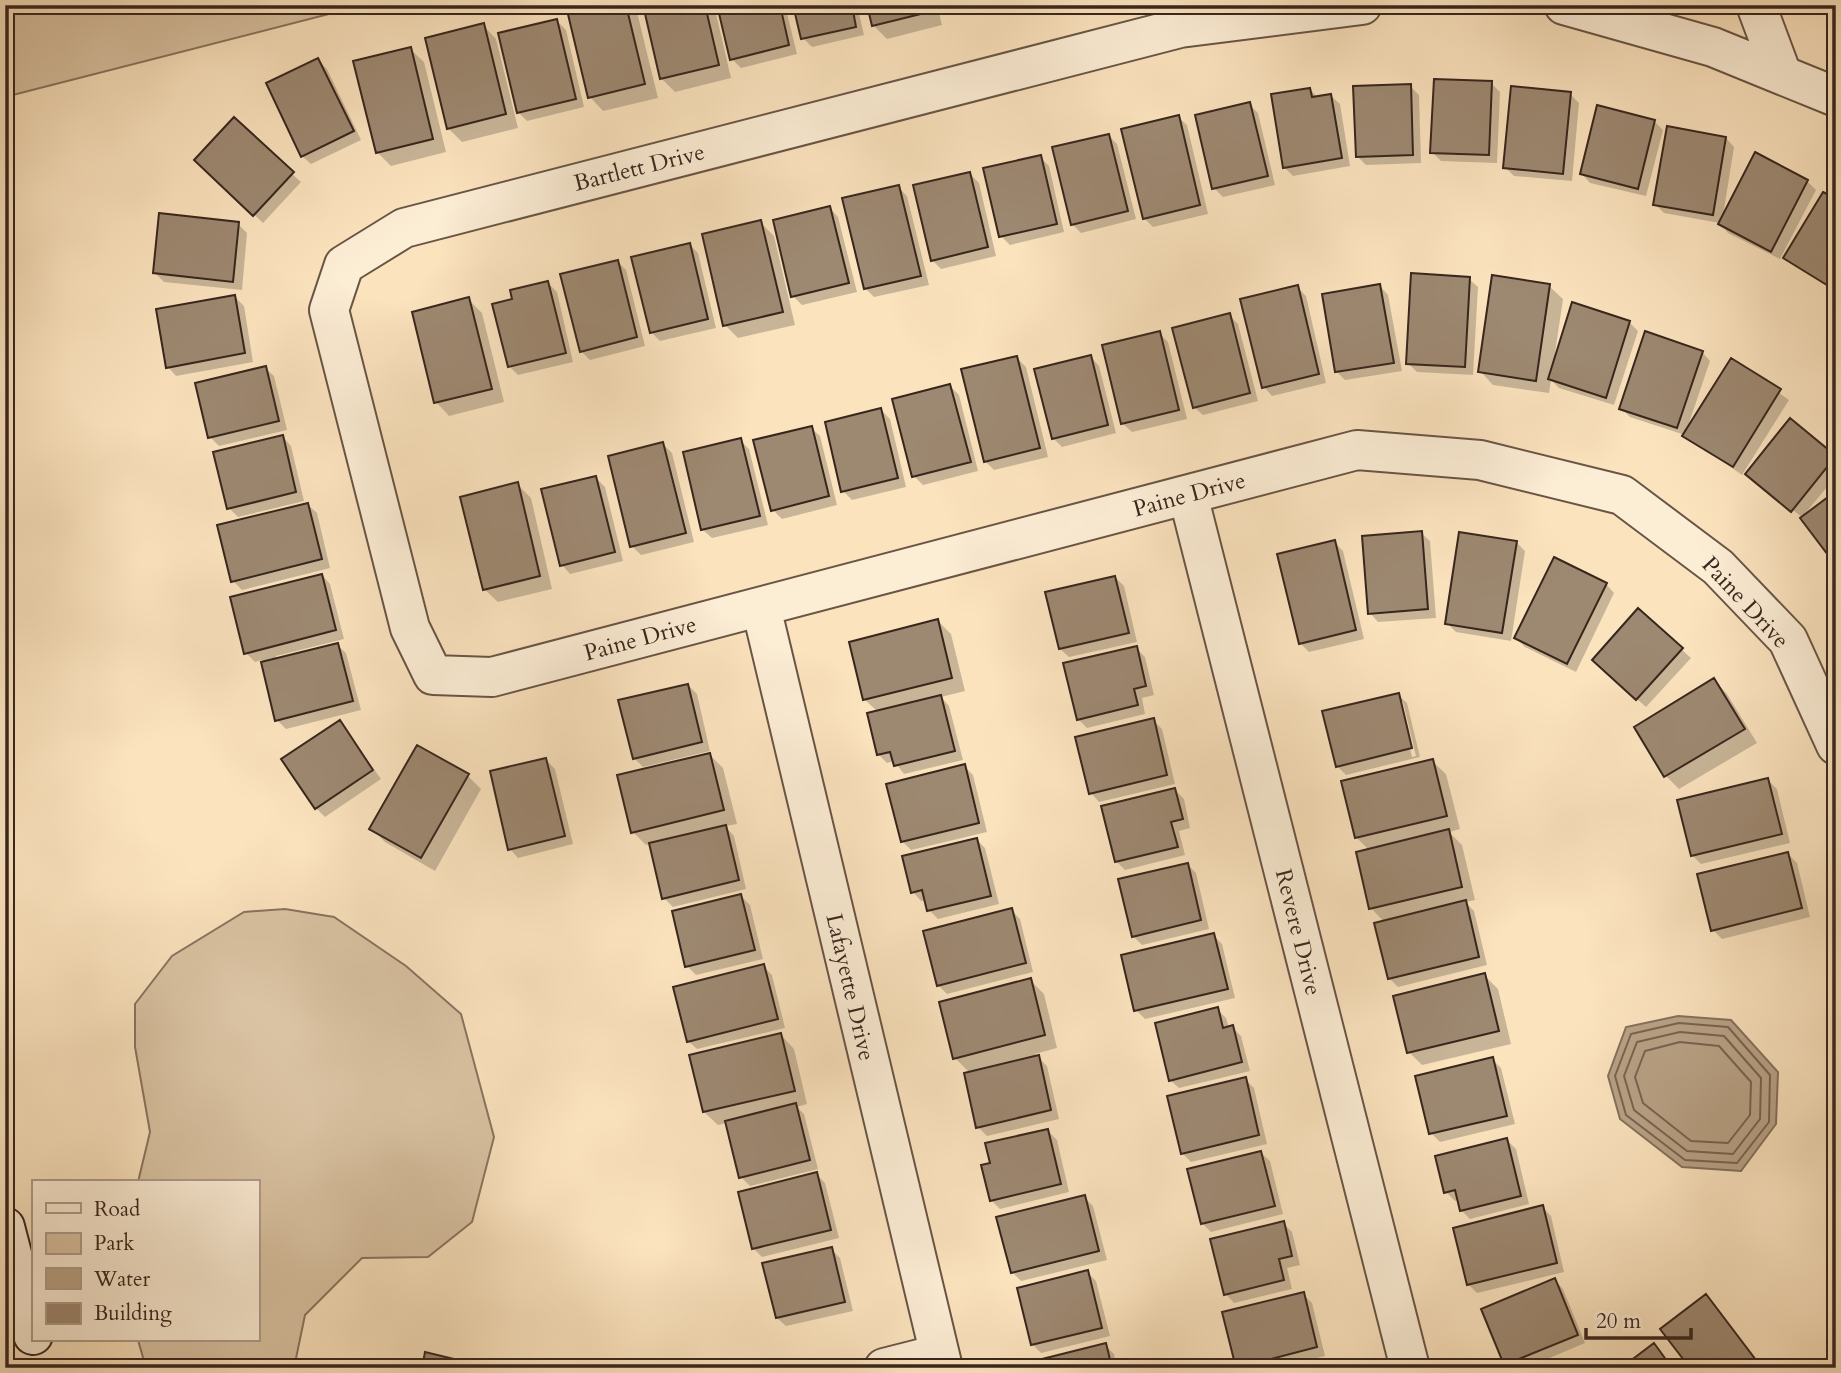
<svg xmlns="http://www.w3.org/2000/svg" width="1841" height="1373" viewBox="0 0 1841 1373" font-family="Cardo,serif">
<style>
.green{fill:#dac3a3;stroke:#897460;stroke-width:2}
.water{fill:#b9a387;stroke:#85715d;stroke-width:2}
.shadow{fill:#0003;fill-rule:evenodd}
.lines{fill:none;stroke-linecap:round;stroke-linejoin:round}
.shore{stroke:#786452;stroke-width:2}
.building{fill:#9d8871;stroke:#38261d;stroke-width:2}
.street-casing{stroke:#695545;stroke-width:42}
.secondary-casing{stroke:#38261d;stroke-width:42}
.street{stroke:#fcedd5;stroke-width:38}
.secondary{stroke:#fcedd5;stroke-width:38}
.labels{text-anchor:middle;stroke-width:5;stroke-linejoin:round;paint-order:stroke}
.street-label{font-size:23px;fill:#38261d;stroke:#fcedd5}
</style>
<rect width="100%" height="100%" fill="#fbe3be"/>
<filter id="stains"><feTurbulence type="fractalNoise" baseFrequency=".00286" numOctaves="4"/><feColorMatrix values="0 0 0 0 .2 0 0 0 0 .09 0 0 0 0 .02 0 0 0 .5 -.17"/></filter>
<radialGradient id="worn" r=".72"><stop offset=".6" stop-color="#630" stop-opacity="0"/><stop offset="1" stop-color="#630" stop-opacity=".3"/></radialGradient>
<path class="green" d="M5 5H364L5 97Z
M285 909 334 917 406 966 461 1014 494 1137 472 1222 428 1257 362 1258 305 1315 294 1368H146L138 1340H257V1182H138L150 1132 135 1047V1004L172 956 244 912Z"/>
<path class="water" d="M1678 1016 1731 1020 1778 1072 1776 1124 1741 1171 1682 1167 1620 1119 1608 1076 1626 1027Z"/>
<path class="shadow" d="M577 5 636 8 658 98 603 111 590 97 568 7Z
M644 5H714L731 78 675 92 662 79Z
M719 5H785L797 54 741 68 732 59Z
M795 5H857L864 35 812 47 803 38Z
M869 5H937L942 25 887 39 873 25Z
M943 5H989L952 14Z
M557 21 566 30 584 107 527 121 518 112Z
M483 25 496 39 518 128 462 142 448 128Z
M410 49 424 62 446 152 391 166 377 152Z
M318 60 327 69 361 140 311 164 302 156Z
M1491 83 1500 92 1497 163 1441 161 1432 152Z
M1410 86 1419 95 1421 163 1366 165 1357 156Z
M1310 89 1318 98 1331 96 1340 104 1350 166 1293 176 1284 167Z
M1570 94 1579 103 1572 181 1514 176 1505 167Z
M1249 104 1258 113 1275 185 1223 197 1214 188Z
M1178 117 1187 125 1208 214 1153 227 1144 218Z
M1654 121 1663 130 1646 196 1590 183 1582 174Z
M1108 135 1117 144 1136 219 1081 233 1072 224Z
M1726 138 1734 147 1723 216 1807 181 1816 190 1780 259 1728 233 1720 223 1664 213 1655 204Z
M1040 157 1049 166 1064 232 1010 245 1001 236Z
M205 169 292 174 301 182 263 223Z
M970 174 979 183 996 256 941 269 932 260Z
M898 187 907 196 929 285 874 297 866 289Z
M1836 201V292L1785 258Z
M830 208 838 217 857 292 802 305 793 296Z
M760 222 774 236 795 325 738 338 725 325Z
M238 224 247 233 242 290 164 282 155 273Z
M689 244 698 253 716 328 660 341 651 332Z
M617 261 626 270 645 346 590 360 581 351Z
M1469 279 1478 287 1473 375 1417 372 1408 363Z
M548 283 557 292 573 362 518 375 509 366 515 300Z
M1380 286 1388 295 1402 371 1345 380 1337 372Z
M1549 286 1563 299 1554 360 1629 322 1638 331 1614 405 1559 388 1551 380 1549 393 1493 385 1480 371Z
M1297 287 1306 296 1326 383 1272 396 1264 387Z
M235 297 244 306 253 362 176 376 168 367Z
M468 299 482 313 504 402 449 416 436 402Z
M1229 315 1238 324 1258 401 1203 415 1194 407Z
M1159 333 1168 342 1187 419 1132 432 1123 424Z
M1702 352 1710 361 1688 426 1732 360 1789 400 1742 475 1685 435 1630 417 1621 408Z
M1091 357 1099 366 1116 433 1062 447 1053 438Z
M1017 358 1026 367 1048 457 994 470 985 461Z
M265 368 274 376 287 430 219 446 210 437Z
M950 386 959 395 978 471 923 485 914 476Z
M881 410 890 419 906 487 852 500 843 491Z
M1790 421 1836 458V476L1803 516 1836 493V563L1802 517 1756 482Z
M811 428 820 436 837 505 782 519 773 510Z
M283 437 291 446 304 501 238 517 229 508Z
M740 440 749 449 768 525 712 538 703 530 685 453Z
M663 444 672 453 694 542 641 555 632 546Z
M596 478 605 487 623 561 570 574 562 565Z
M517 484 531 498 552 589 498 602 484 589Z
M308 505 317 513 330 568 242 590 233 581Z
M1421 533 1430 541 1436 618 1378 622 1370 613Z
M1334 542 1343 551 1364 639 1309 652 1301 644Z
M1516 542 1525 551 1511 641 1456 632 1447 623Z
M322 575 330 584 344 639 276 656 277 660 337 645 346 653 361 710 286 729 277 720 262 660 255 662 246 653Z
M1115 577 1124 586 1137 642 1069 657 1060 649Z
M1606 584 1614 593 1576 672 1525 647 1516 638Z
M1639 611 1691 658 1646 707 1603 669Z
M938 621 951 634 965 691 941 697 949 706 963 760 904 774 894 761 887 763 878 754V712L864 699Z
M1136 648 1145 657 1154 695 1142 698 1145 714 1087 728 1078 719Z
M1714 680 1727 694 1757 743 1679 789 1666 776 1636 727Z
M688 685 697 694 710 751 643 767 634 758Z
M1398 695 1407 703 1420 757 1346 775 1337 766ZM1399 702H1403L1416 756 1412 757Z
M1153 720 1162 729 1175 784 1099 802 1091 793Z
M340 722 381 779 325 817 316 808Z
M710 755 723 768 737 824 725 826 734 836 746 889 673 907 664 898 651 844 646 845 633 832Z
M546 760 555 769 573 844 518 858 510 849Z
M1432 761 1446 774 1460 829 1449 832 1462 845 1475 900 1465 902 1474 911 1487 965 1398 987 1389 978 1384 922 1371 908 1369 850 1357 838 1343 783Z
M964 766 973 775 987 832 911 850 902 841Z
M468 776 481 789 435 871 385 842 371 828Z
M1768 780 1777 789 1790 843 1701 864 1692 855Z
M1175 790 1184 799 1190 828 1179 831 1185 855 1125 870 1116 861Z
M976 839 985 848 999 904 938 919 929 910 926 900 921 901 913 892Z
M1788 854 1797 863 1810 917 1722 939 1713 930Z
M1187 864 1196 873 1209 929 1142 945 1133 936Z
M741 896 750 905 763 959 696 975 687 966Z
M1011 910 1020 919 1033 972 947 994 938 985Z
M1213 935 1222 944 1235 998 1145 1019 1136 1010Z
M763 966 772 975 785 1028 697 1049 688 1041Z
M1484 975 1498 989 1511 1044 1422 1065 1409 1052Z
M1030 980 1044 994 1057 1048 1035 1054 1047 1066 1059 1119 987 1136 978 1127 970 1073 955 1058Z
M1217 1009 1226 1018 1229 1028 1232 1027 1241 1036 1250 1071 1179 1088 1170 1080Z
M781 1035 794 1049 807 1104 797 1107 804 1114 818 1169 750 1186 741 1177 727 1123 718 1125 704 1112Z
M1492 1059 1501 1068 1515 1124 1440 1142 1431 1133Z
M1245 1079 1254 1088 1267 1144 1191 1162 1182 1153Z
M1048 1131 1057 1140 1069 1192 1000 1209 991 1200 992 1164Z
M1507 1140 1516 1149 1529 1204 1470 1219 1461 1210 1459 1200 1455 1201 1446 1192Z
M1261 1153 1270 1161 1283 1214 1211 1232 1202 1223Z
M816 1174 825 1183 839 1238 762 1257 753 1248Z
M1084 1197 1093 1206 1107 1260 1021 1281 1012 1272Z
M1542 1207 1551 1216 1564 1272 1477 1293 1468 1284Z
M1283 1223 1292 1232 1300 1265 1287 1268 1292 1289 1234 1303 1226 1294Z
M831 1249 840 1258 853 1311 786 1326 777 1318Z
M1087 1272 1096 1281 1110 1336 1041 1353 1033 1345Z
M1555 1280 1563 1289 1585 1343 1526 1368H1510L1506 1364Z
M1303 1294 1312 1303 1325 1356 1278 1368H1239Z
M1706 1296 1715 1305 1762 1368H1692Z
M1105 1345 1114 1354 1117 1368H1038Z"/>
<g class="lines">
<path class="shore" d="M1679 1023 1728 1027 1770 1075 1769 1122 1737 1163 1685 1160 1626 1115 1615 1076 1631 1034Z
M1680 1032 1724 1036 1761 1078 1760 1119 1733 1154 1687 1151 1634 1110 1624 1076 1637 1042Z
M1680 1042 1719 1046 1751 1082 1750 1115 1728 1143 1691 1141 1643 1103 1635 1077 1645 1051Z"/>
</g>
<path class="building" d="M626 5 645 84 588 98 566 6Z
M643 5H705L719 65 660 79Z
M717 5H780L789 45 730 60Z
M793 5H852L856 27 801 39Z
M867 5H928L929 12 872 26Z
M557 19 576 99 517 113 498 33Z
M484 23 506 114 447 129 425 38Z
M411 47 433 139 376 153 353 61Z
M318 58 354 131 301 157 266 83Z
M1434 79 1492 81 1489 155 1430 153Z
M1411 84 1413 155 1356 157 1353 86Z
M1511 86 1571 92 1563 174 1503 168Z
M1310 88 1312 97 1331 94 1342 158 1283 168 1271 94Z
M1250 102 1268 176 1212 189 1195 115Z
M1597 105 1655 120 1638 189 1580 174Z
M1179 115 1200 205 1143 219 1121 129Z
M234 117 294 172 253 216 194 160Z
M1667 126 1726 137 1713 215 1653 205Z
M1109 134 1128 211 1071 225 1052 147Z
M1755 152 1808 180 1771 252 1718 224Z
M1041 155 1057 224 999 237 983 168Z
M970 172 988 247 931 261 913 185Z
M899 185 921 276 864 289 842 198Z
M1823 192 1836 199 1835 290 1783 258Z
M830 206 849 283 791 297 773 220Z
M159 213 239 222 233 282 153 273Z
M761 220 783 312 723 326 702 234Z
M690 243 708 319 650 333 631 257Z
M618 260 637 337 580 352 560 274Z
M1411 273 1470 277 1465 367 1406 364Z
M1492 275 1550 284 1536 381 1478 372Z
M548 281 566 353 508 367 492 304 512 299 510 290Z
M1380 284 1394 363 1335 372 1322 294Z
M1298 285 1319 374 1262 388 1240 299Z
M235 295 245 353 166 368 156 309Z
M469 297 492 389 434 403 412 312Z
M1572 302 1630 321 1606 398 1548 379Z
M1230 313 1250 393 1193 408 1172 328Z
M1160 331 1179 410 1121 424 1102 345Z
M1645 331 1703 351 1677 428 1619 409Z
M1091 355 1108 425 1052 439 1034 369Z
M1017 356 1040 448 984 462 961 369Z
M1731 358 1781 389 1733 467 1682 436Z
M266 366 279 421 208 438 195 383Z
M950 384 971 462 912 477 892 399Z
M881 408 898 478 841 492 825 422Z
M1790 418 1836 456 1791 512 1745 474Z
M812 426 829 496 771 511 753 440Z
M283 435 296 492 227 509 213 452Z
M741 438 760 516 701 530 683 452Z
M663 442 686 533 630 547 608 456Z
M596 476 615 552 560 566 541 489Z
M518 482 540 576 483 590 460 497Z
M1836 491V562L1834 563 1800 518Z
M308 503 322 559 231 582 217 525Z
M1422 531 1428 609 1368 614 1362 536Z
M1459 532 1517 541 1502 633 1445 624Z
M1335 540 1356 630 1299 644 1277 554Z
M1554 557 1607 583 1567 664 1514 638Z
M322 574 336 630 244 654 230 597Z
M1115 576 1129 633 1059 649 1045 592Z
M1638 608 1683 648 1636 700 1592 660Z
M938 619 952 678 863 700 849 642Z
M338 643 353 701 275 721 261 662Z
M1137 646 1146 686 1134 689 1138 705 1077 720 1063 663Z
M1714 678 1745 729 1664 777 1634 727Z
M688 684 702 742 633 759 618 700Z
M1399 693 1412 748 1336 767 1322 711Z
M941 695 955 751 894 766 890 752 877 755 867 713Z
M1154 718 1167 775 1089 794 1075 737Z
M340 720 373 770 315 809 281 759Z
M417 745 469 774 421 858 369 829Z
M710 753 724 810 631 833 617 775Z
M546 758 565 836 508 850 490 771Z
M1433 759 1447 816 1355 838 1341 781Z
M965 764 979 823 901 842 886 784Z
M1768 778 1782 834 1691 856 1677 800Z
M1175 788 1183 819 1171 822 1178 847 1115 862 1101 806Z
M726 825 739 880 662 899 649 843Z
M1449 829 1462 887 1369 909 1356 852Z
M977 838 991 896 927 911 922 890 911 893 902 856Z
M1788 852 1802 908 1711 931 1697 874Z
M1188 863 1201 920 1132 937 1118 879Z
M741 894 755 950 685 967 672 911Z
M1466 900 1479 957 1388 979 1374 923Z
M1012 908 1026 963 937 986 923 931Z
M1214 933 1228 989 1134 1011 1121 955Z
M764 964 778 1019 687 1042 673 987Z
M1485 973 1499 1031 1407 1053 1393 996Z
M1031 978 1045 1035 953 1059 939 1002Z
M1218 1007 1223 1028 1233 1025 1242 1062 1169 1081 1155 1023Z
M781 1033 795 1091 703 1112 689 1055Z
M1039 1055 1051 1110 976 1128 964 1073Z
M1493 1057 1507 1116 1429 1134 1415 1076Z
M1246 1077 1259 1135 1181 1154 1167 1096Z
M796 1103 810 1160 739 1178 725 1121Z
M1048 1129 1061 1184 990 1201 981 1165 990 1163 985 1143Z
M1507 1138 1521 1196 1460 1211 1455 1190 1444 1193 1435 1156Z
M1261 1151 1275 1206 1201 1224 1187 1169Z
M817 1172 831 1230 752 1249 738 1192Z
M1085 1195 1099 1251 1011 1273 996 1217Z
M1543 1205 1557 1263 1467 1285 1453 1228Z
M1284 1221 1292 1256 1279 1259 1284 1280 1224 1295 1210 1239Z
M832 1247 845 1302 776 1318 762 1263Z
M1088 1270 1102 1328 1031 1345 1017 1288Z
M1555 1278 1578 1335 1504 1365 1481 1309Z
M1304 1292 1317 1347 1236 1368 1222 1312Z
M1706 1294 1762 1368H1690L1660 1329Z
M1106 1343 1112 1368H1036L1034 1361Z
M1654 1343 1672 1368H1621Z
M425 1352 491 1368H422Z"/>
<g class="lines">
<g class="street-casing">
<path id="street" d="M1362 5 1180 28 404 228 344 265 329 310 410 628 433 675 492 677 1357 450 1480 460 1622 495 1718 567 1788 640 1836 745
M1564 5 1713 47 1836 97
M1756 5 1781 72
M1188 495 1410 1368
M761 607 943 1368
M884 1368 939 1354"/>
</g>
<g class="secondary-casing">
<path id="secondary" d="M5 1227 33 1335"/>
</g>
<use href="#street" class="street"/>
<use href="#secondary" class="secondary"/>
</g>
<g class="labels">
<g class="street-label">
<text transform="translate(639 167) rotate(-14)" y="8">Bartlett Drive</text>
<text transform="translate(1189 494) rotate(-15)" y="8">Paine Drive</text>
<text transform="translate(1746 602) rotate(47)" y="8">Paine Drive</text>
<text transform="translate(640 638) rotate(-15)" y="8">Paine Drive</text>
<text transform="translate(1299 932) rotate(76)" y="8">Revere Drive</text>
<text transform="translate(851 987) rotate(77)" y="8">Lafayette Drive</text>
</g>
</g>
<rect width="1841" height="1373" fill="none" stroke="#fbe3be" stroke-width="28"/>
<rect x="7" y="7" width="1827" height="1359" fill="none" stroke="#38261d" stroke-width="3.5"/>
<rect x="14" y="14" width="1813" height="1345" fill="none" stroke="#38261d" stroke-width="2"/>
<rect x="32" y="1180" width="228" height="161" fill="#fcedd5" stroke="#ae9d8b" stroke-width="2"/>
<rect x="46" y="1203" width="35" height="10" fill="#fcedd5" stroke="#ae9d8b" stroke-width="2"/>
<text x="94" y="1216" font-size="21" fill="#38261d">Road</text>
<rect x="46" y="1233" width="35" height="21" fill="#dac3a3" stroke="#ae9d8b" stroke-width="2"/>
<text x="94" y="1250" font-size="21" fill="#38261d">Park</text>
<rect x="46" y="1268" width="35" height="21" fill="#b9a387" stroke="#ae9d8b" stroke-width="2"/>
<text x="94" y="1286" font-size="21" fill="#38261d">Water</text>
<rect x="46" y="1303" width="35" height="21" fill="#9d8871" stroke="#ae9d8b" stroke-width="2"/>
<text x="94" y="1320" font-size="21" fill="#38261d">Building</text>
<path d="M1586 1328v10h105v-10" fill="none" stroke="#38261d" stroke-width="3.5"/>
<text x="1596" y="1328" font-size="21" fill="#38261d" stroke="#fcedd5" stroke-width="5" paint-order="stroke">20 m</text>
<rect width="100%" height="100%" filter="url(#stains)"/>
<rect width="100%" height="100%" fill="url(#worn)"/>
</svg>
